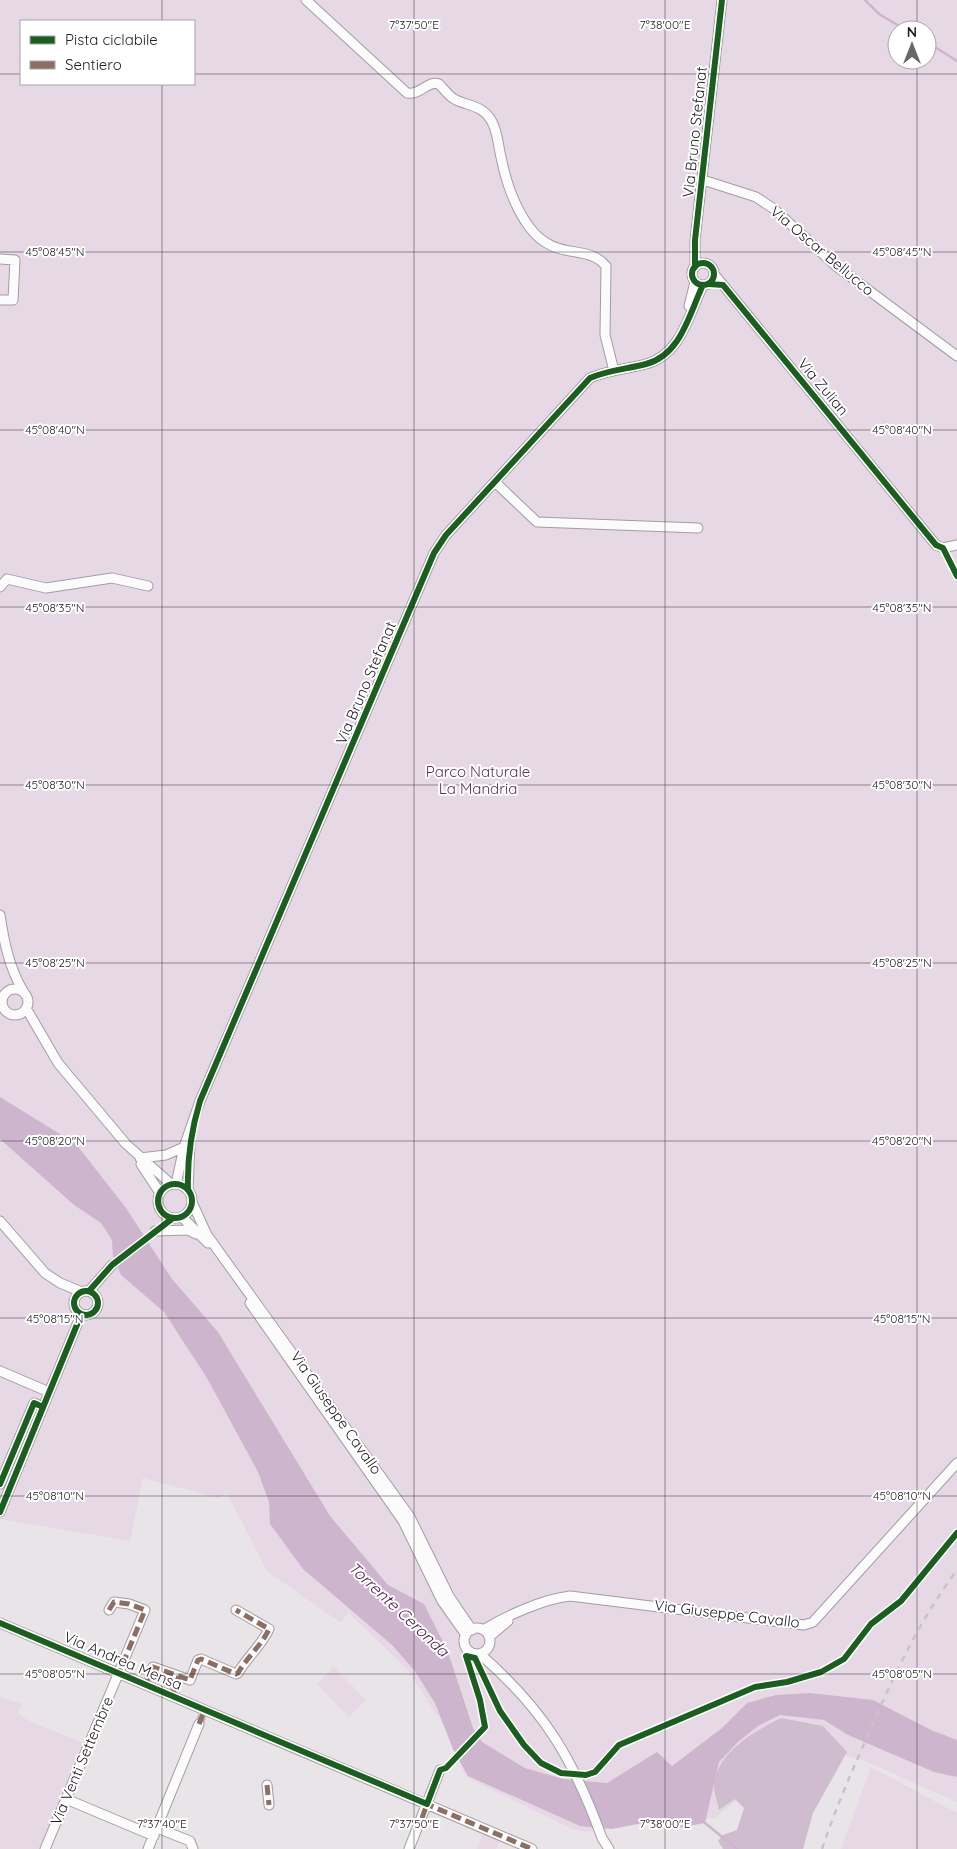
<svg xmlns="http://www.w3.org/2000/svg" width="957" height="1849" viewBox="0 0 957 1849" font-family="Quicksand,sans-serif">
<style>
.green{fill:#e7d8e6;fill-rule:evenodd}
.forest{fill:#d0bccf}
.water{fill:#cdb6cd}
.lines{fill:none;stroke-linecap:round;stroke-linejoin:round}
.stream{stroke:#cdb6cd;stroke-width:2.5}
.minor-tunnel{stroke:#c1bdc1;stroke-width:9;stroke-dasharray:9 4.5;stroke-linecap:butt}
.minor-casing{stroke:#a19ea1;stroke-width:11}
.minor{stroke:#fcfbfc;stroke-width:9}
.rail{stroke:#c6c5c6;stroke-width:2.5;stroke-dasharray:6 6;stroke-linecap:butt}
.quiet{stroke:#8d6e63;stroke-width:5;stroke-dasharray:10 5;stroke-linecap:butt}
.cycleway-casing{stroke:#fff;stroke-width:9}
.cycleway{stroke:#1b5e20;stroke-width:6}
.ticks{fill:none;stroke:#242124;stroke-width:1;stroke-opacity:0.45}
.labels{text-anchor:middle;stroke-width:4;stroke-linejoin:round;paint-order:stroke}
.street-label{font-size:15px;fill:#242124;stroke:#fff}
.park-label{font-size:15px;fill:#5a305b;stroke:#fff}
.water-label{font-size:16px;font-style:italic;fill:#4c234d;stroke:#fff}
.ticks-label{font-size:12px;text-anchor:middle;fill:#242124;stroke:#fff;stroke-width:4;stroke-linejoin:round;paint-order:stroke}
</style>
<rect width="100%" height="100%" fill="#e8e4e8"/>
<path class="green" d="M0 0H957V1802L863 1760 827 1752 753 1787 714 1819C679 1815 644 1823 609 1827 590 1829 594 1835 572 1829L466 1777 444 1726 407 1669 348 1612 341 1623 267 1571 227 1493 219 1498 143 1478 130 1541 0 1519ZM21 21H194V84H21ZM897 30H927V60H897Z
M334 1667 366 1700 349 1717 317 1684Z
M0 1695 3 1698 22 1704 17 1713 31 1722 86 1744 41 1849H0Z
M871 1767 957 1813V1849H841Z
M483 1834 500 1841 496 1849H477Z"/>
<path class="forest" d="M781 1718 823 1726 847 1752 813 1813 803 1849H723L718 1841 723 1835 737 1830 744 1808 735 1799 719 1810C718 1803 714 1794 714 1787 715 1753 755 1731 781 1718Z"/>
<path class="water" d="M0 1097 76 1144 126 1208 172 1279 218 1332 330 1516 388 1585 424 1604 448 1652 473 1728 482 1742 525 1768 563 1779 607 1783 657 1752 672 1766 722 1728 747 1703 776 1695 810 1693 873 1700 931 1730 957 1740V1777L934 1772 848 1735 824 1720 780 1715 758 1726 738 1742 719 1762 705 1823 678 1828 653 1821 612 1829 580 1826 468 1776 453 1749 435 1703 414 1670 392 1645 303 1569 270 1524 269 1502 258 1472 207 1378 164 1312 121 1275 113 1257 112 1240 101 1223 74 1205 0 1139Z"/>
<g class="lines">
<path class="stream" d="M865 0 879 14 906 30
M927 42 957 61
M705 1823 737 1849"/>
<path class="minor-tunnel" d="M146 1684 153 1667
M172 1695 179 1676
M199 1724 205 1709"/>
<g class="minor-casing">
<path id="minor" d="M306 0 407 93C420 96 427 80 439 84 444 89 449 97 456 100 469 106 483 106 491 120 498 131 498 146 501 157 506 182 515 208 530 228 556 262 587 243 606 266L605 335 614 371
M703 180 756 197 774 209 836 266 957 356
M0 259 15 260 13 300H0
M692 274a11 11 0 1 1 22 0a11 11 0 1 1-22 0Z
M695 267V240L722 0
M714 274 936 545 943 548 957 545
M689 306 695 282
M495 482 537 522 698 528
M0 587 7 579 46 588 112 578 148 586
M0 915C4 942 9 967 23 991
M2 1002a13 13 0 1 1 26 0a13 13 0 1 1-26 0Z
M26 1008 58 1063 126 1144 171 1184
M140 1158 166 1155 184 1147
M141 1164 160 1193
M158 1201a17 17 0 1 1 34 0a17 17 0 1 1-34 0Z
M176 1184 184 1147 200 1101 434 553 446 535 590 378C608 370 627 369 646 364 681 355 689 314 703 285
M188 1190 190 1143
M192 1202 207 1235 410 1517 449 1596 472 1630
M182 1217 208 1243
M0 1221 45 1273 60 1283 82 1292
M155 1231 188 1230 196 1234
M74 1303a12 12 0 1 1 24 0a12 12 0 1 1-24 0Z
M89 1291 112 1265
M250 1303 403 1521 442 1601 466 1635
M0 1371 49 1392
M0 1484 34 1403 43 1407
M0 1512 81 1315
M0 1623 532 1849
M464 1641a13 13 0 1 1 26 0a13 13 0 1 1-26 0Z
M483 1630C506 1616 543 1599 570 1596L804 1625 813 1622 957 1463
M489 1637 508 1621
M480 1654C544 1710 573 1758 602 1838L609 1849
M153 1667 190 1680 198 1660 201 1659 236 1674 238 1673C247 1657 262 1645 269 1629L236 1610
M267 1785 269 1805
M66 1799 154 1836
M157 1828 190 1841 193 1849
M45 1849 145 1610 129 1604 114 1602 109 1610
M148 1849 199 1724
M409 1849 440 1770"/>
</g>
<use href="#minor" class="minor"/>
<path class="rail" d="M822 1849C835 1810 851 1773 868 1735 893 1677 919 1621 957 1570"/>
<path class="quiet" d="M109 1610 114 1602 129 1604 145 1610 119 1673
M146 1684 153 1667 190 1680 198 1660 201 1659 236 1674 238 1673C247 1657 262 1645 269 1629L236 1610
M172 1695 179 1676
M199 1724 205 1709
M267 1785 269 1805
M424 1803 532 1849
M422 1818 428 1801"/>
<g class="cycleway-casing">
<path id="cycleway" d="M692 274a11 11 0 1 1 22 0a11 11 0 1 1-22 0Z
M695 267V240L722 0
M709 284 723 285 936 545 943 548 957 576
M158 1201a17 17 0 1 1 34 0a17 17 0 1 1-34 0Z
M188 1190C187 1159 191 1131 200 1101L434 553 446 535 590 378C608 370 627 369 646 364 681 355 689 314 703 285
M74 1303a12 12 0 1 1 24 0a12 12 0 1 1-24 0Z
M89 1291 112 1265 173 1218
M0 1484 34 1403 43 1407
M0 1512 81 1315
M0 1623 427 1804 440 1770 446 1768 485 1727 480 1700 466 1656 475 1658 500 1711 524 1745 541 1763 561 1773 586 1775 595 1772 619 1745 755 1687 787 1682 821 1672 844 1659 871 1624 901 1601 957 1533"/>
</g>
<use href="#cycleway" class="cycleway"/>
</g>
<path class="ticks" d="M162 0V21M414 0V1849M665 0V1849M917 0V30M917 60V1849M0 74H21M194 74H957M162 84V1849M0 252H957M0 430H957M0 607H957M0 785H957M0 963H957M0 1141H957M0 1318H957M0 1496H957M0 1674H957"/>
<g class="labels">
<g class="street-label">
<text transform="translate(695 132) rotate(-84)" y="5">Via Bruno Stefanat</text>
<text transform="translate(822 251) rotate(40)" y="5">Via Oscar Bellucco</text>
<text transform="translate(823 387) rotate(50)" y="5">Via Zulian</text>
<text transform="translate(366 683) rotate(-67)" y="5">Via Bruno Stefanat</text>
<text transform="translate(336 1413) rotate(55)" y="5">Via Giuseppe Cavallo</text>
<text transform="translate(727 1614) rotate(7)" y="5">Via Giuseppe Cavallo</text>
<text transform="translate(123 1661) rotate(23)" y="5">Via Andrea Mensa</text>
<text transform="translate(82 1761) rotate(-67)" y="5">Via Venti Settembre</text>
</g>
<g class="park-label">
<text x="478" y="777">Parco Naturale<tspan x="478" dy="17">La Mandria</tspan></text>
</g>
<g class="water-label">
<text transform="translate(399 1609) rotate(43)" y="6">Torrente Ceronda</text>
</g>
</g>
<g class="ticks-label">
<text x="414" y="29">7°37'50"E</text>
<text x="665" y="29">7°38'00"E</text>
<text x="55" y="256">45°08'45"N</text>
<text x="902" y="256">45°08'45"N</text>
<text x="55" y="434">45°08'40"N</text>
<text x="902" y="434">45°08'40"N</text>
<text x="55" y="612">45°08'35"N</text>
<text x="902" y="612">45°08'35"N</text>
<text x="55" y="789">45°08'30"N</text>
<text x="902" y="789">45°08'30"N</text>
<text x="55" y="967">45°08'25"N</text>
<text x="902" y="967">45°08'25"N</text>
<text x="55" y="1145">45°08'20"N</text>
<text x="902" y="1145">45°08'20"N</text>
<text x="55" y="1323">45°08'15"N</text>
<text x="902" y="1323">45°08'15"N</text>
<text x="55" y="1500">45°08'10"N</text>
<text x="902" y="1500">45°08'10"N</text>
<text x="55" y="1678">45°08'05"N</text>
<text x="902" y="1678">45°08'05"N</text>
<text x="162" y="1828">7°37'40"E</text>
<text x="414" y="1828">7°37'50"E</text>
<text x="665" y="1828">7°38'00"E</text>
</g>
<rect x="20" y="20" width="175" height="65" fill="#ffffff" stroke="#a7a6a7"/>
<rect x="30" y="36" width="25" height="8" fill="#1b5e20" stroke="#a7a6a7"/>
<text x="65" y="45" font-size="15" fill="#242124">Pista ciclabile</text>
<rect x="30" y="61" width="25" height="8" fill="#8d6e63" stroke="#a7a6a7"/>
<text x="65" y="70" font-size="15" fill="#242124">Sentiero</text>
<g transform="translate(912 45)"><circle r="24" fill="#ffffff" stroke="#a7a6a7"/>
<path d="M0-4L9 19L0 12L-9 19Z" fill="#696569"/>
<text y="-8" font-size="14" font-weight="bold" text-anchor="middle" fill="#242124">N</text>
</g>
</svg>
